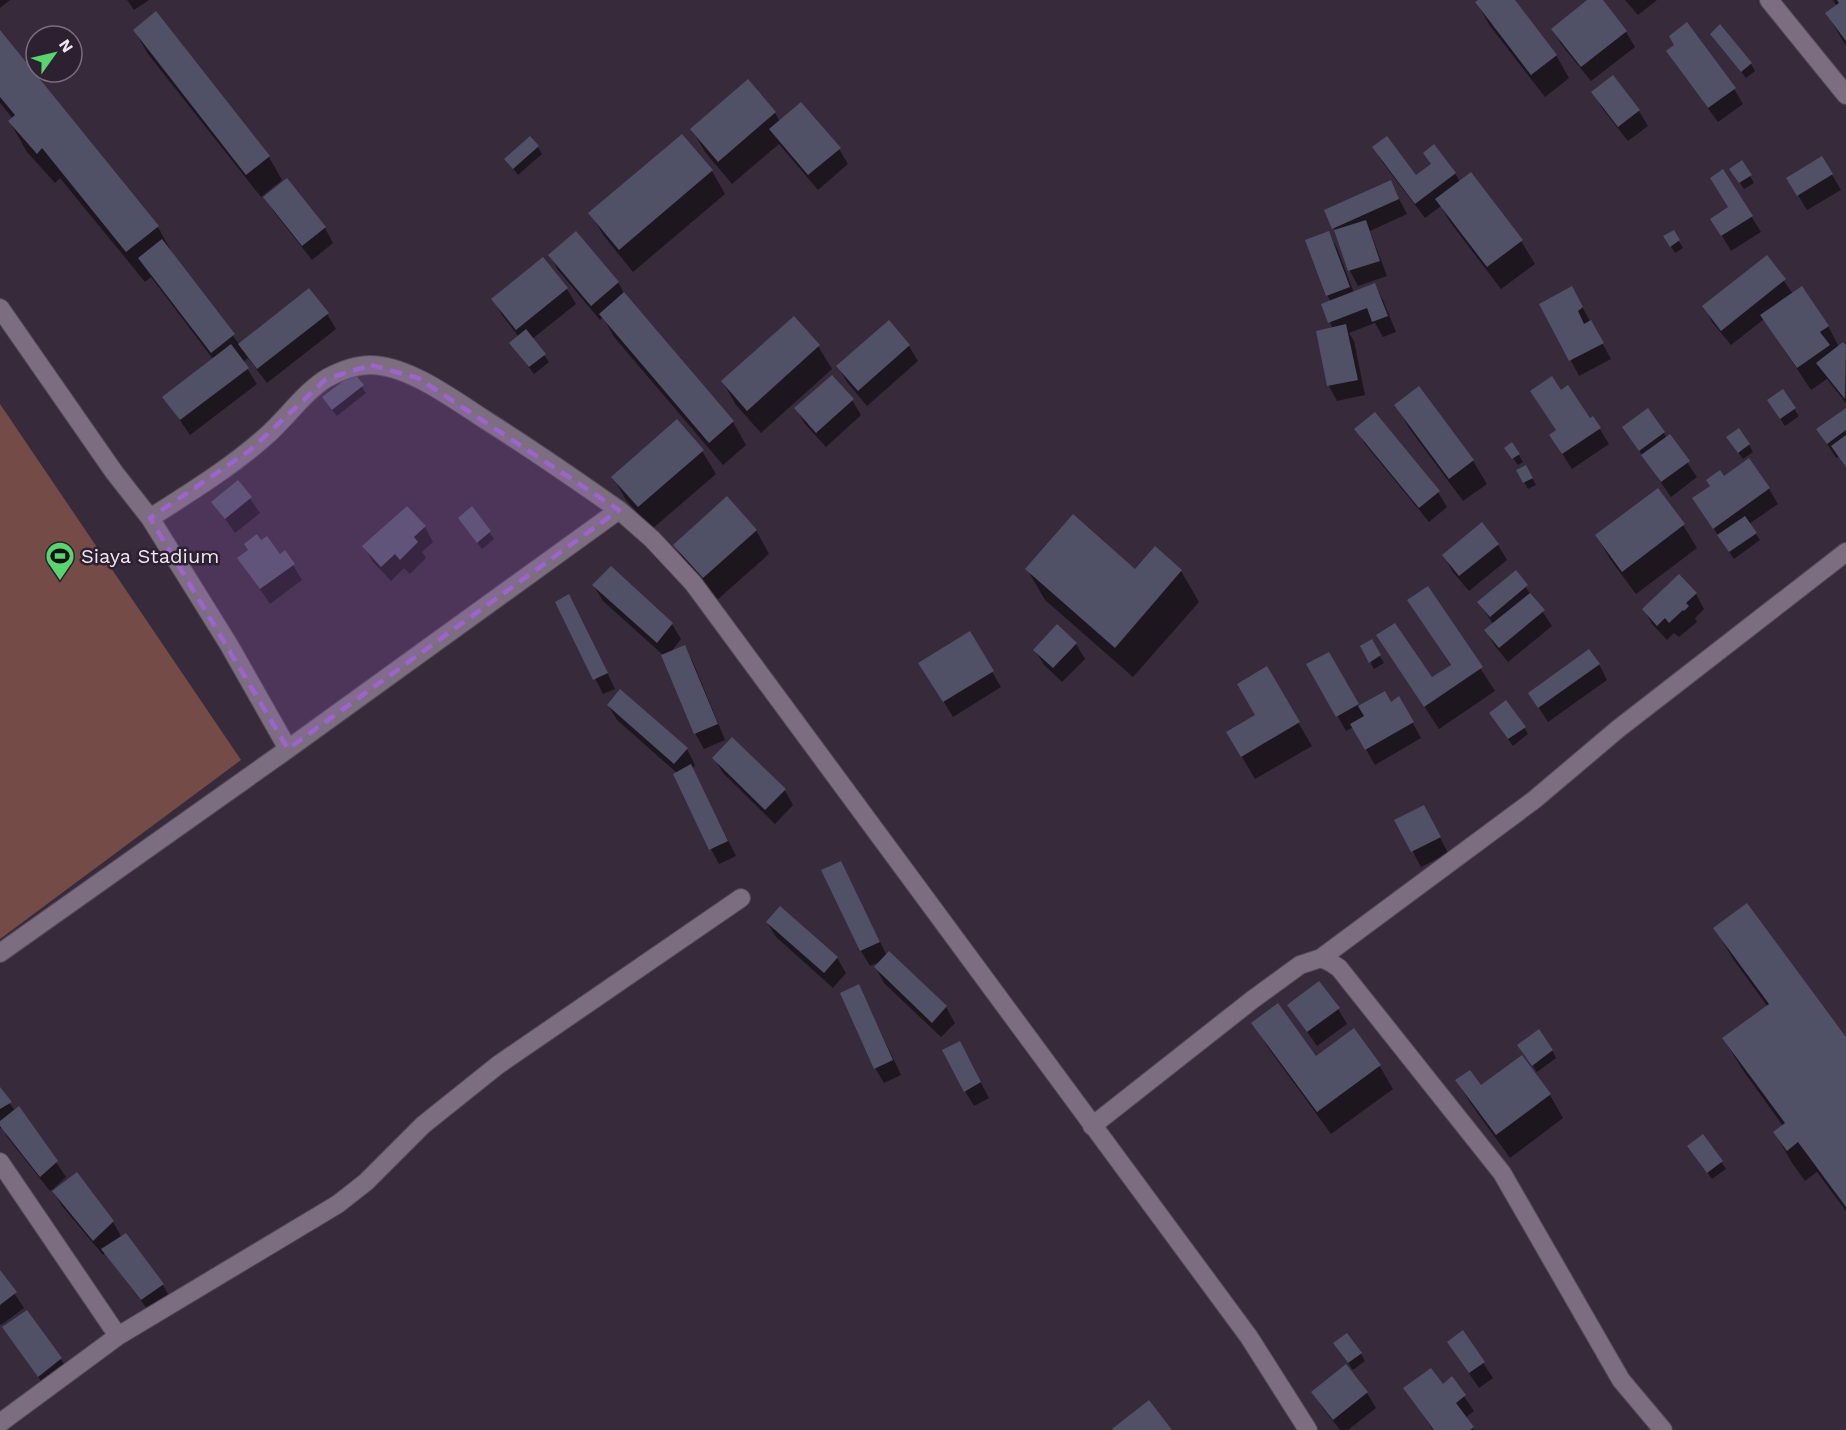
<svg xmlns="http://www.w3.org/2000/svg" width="1846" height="1430" viewBox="0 0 1846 1430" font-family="'Work Sans',sans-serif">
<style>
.green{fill:#754b47}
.shadow{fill:#0007}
.building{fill:#505166}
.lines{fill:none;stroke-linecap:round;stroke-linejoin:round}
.street-casing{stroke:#544958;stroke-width:20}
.street{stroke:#7c6d81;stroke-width:18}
.marked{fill:#9e64ce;fill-opacity:0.2;stroke:#9e64ce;stroke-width:4.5;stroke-dasharray:12 8;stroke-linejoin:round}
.labels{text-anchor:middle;stroke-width:5;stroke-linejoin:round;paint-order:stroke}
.poi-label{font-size:20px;fill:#eee6f1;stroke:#2d2031;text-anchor:start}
</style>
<rect width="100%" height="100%" fill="#372a3b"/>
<path class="green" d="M0 404 241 760 0 939Z"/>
<path class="shadow" d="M0 0H10L0 8Z
M127 0H149L134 10Z
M1480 0H1513L1556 55 1569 78 1545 97 1490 26 1477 3Z
M1589 0H1601L1626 32 1635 47 1591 81 1561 44 1553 29Z
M1625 0H1657L1638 15Z
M1833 0H1846V46L1827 14 1837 6Z
M135 31 269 157 282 180 261 197 148 54Z
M0 33 158 227 175 258 239 344 327 314 336 329 267 383 248 358 243 362 257 384 190 435 164 397 213 359 151 277 145 282 60 178 55 183 27 152 10 122 13 119 0 103Z
M1716 41 1751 64 1755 71 1746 78Z
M1668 51 1734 89 1743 104 1718 122 1677 66Z
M1613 77 1639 111 1648 126 1628 141 1602 108 1593 92Z
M775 113 780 122 839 149 848 164 818 190 779 144 732 184 705 152 692 129Z
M682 136 712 171 725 194 633 272 604 236 590 213Z
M538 147 542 154 518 175 506 159Z
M1374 148 1416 177 1432 165 1425 153 1455 173 1460 182 1521 241 1535 264 1501 289 1450 222 1441 206 1425 218 1383 163Z
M1822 158 1841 190 1807 210 1788 179Z
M1723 171 1761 232 1731 251 1712 219 1730 208Z
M1735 176H1750L1754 183 1744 189Z
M1390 182 1407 214 1370 231 1387 276 1358 286 1350 271 1334 228Z
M265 197 325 228 333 243 312 260 274 212Z
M1328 232 1337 248 1354 293 1375 285 1383 300 1396 332 1383 337 1375 323 1349 333 1354 341 1365 395 1337 401 1329 386 1317 332 1333 329 1323 305 1331 302 1327 295Z
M1673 232 1683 248 1675 253 1665 237Z
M550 255 618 282 626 297 733 422 746 445 723 465 614 337 603 317 600 320 558 270Z
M1767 257 1793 294 1828 326 1839 347 1843 344 1846 348V403L1827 379 1811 390 1764 319 1731 345 1712 322 1704 306Z
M543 260 567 289 576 304 532 339 549 362 534 374 511 344 519 337 502 315 493 299Z
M1580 303 1611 359 1579 376 1541 304Z
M889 322 909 346 918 361 867 406 847 382 838 366Z
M818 346 832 369 761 433 736 405 723 382Z
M354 375 366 393 337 416 328 405Z
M1782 391 1799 416 1785 426 1773 408Z
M1561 392 1590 420 1593 418 1609 444 1572 469 1551 436 1557 431Z
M852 400 861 415 826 447 805 424 796 408Z
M1396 405 1473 461 1487 484 1463 501 1409 428Z
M1648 410 1667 438 1669 436 1697 477 1671 497 1633 442Z
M1846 410V467L1839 456 1836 458 1818 429Z
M1356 429 1438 492 1447 507 1429 522 1365 444Z
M1512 444 1523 462 1518 465 1511 455Z
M1732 444 1749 445 1753 452 1743 459Z
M702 451 716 474 652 529 626 500 613 477Z
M1526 467 1536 485 1528 489 1518 471Z
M1724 478 1769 489 1778 504 1749 524 1760 540 1734 559 1694 499Z
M238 482 260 513 235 533 213 502Z
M472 509 494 539 482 549 464 525Z
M1683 525 1697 548 1636 594 1610 559 1597 536Z
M425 527 433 542 422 552 426 558 410 574 404 568 391 581 373 562 364 546Z
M756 530 769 554 717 600 689 568 675 545Z
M1498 545 1507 560 1469 591 1452 571 1444 555Z
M1155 548 1181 571 1199 602 1133 677 1045 600 1027 569 1135 572Z
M280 556 293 565 302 580 270 604 239 558Z
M1516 573 1552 626 1508 662 1495 646 1486 631 1494 625 1479 603Z
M594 586 672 624 681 639 671 652 684 647 693 662 725 740 704 749 695 733 663 655 603 601Z
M1428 588 1495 691 1439 729 1378 636 1432 680 1451 666 1409 601Z
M1696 594 1704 609 1695 618 1697 622 1679 637 1674 633 1667 640 1652 624 1644 609Z
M557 602 577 611 615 689 603 694Z
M969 633 1001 687 953 717 929 678Z
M1371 641 1384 663 1374 669 1362 647Z
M1076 644 1085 659 1062 682 1044 665 1035 650Z
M1328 654 1359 707 1390 704 1399 698 1421 738 1375 765 1353 727 1346 731 1309 665Z
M1599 664 1607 680 1548 722 1530 694Z
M1266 668 1312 746 1255 779 1228 733 1257 716Z
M608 705 687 749 695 765 692 769 736 856 719 864 711 849 677 773 617 720Z
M1495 721 1524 727 1528 734 1513 746Z
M714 758 784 789 793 805 775 824 723 773Z
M1396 820 1432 822 1448 853 1421 867Z
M841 863 887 956 889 953 946 1007 955 1023 941 1037 884 983 876 968 883 960 870 966 861 951 823 871Z
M767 922 837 958 846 973 833 988 776 937Z
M1715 928 1846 1039V1211L1817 1172 1805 1181 1792 1163 1775 1133 1783 1126 1742 1069 1724 1039 1768 1007 1733 959Z
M859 986 901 1075 884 1083 875 1068Z
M1289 1005 1338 1009 1347 1024 1317 1046Z
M1253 1023 1316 1058 1379 1065 1393 1089 1331 1134 1267 1046Z
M1552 1050 1556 1058 1537 1072 1523 1053Z
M1522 1057 1550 1095 1563 1118 1510 1158 1471 1104 1457 1081 1481 1088Z
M968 1058 989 1098 974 1106 965 1091Z
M0 1089 15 1111 19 1108 66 1177 53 1189 54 1191 76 1174 113 1222 122 1238 126 1235 163 1285 171 1300 151 1314 105 1253 103 1255 62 1206 52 1189 50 1191 8 1138 2 1127 0 1129Z
M1703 1136 1726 1169 1712 1179 1693 1153Z
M0 1272 24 1308 1 1325 0 1324Z
M4 1328 61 1359 70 1374 48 1391Z
M1463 1332 1493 1378 1479 1388 1458 1357Z
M1339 1351 1361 1354 1365 1361 1353 1370Z
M1452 1379 1474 1411 1465 1418 1474 1430H1433L1405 1389 1442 1386Z
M1313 1392 1367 1393 1376 1408 1348 1430H1340L1322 1407Z"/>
<path class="building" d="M1478 0H1515L1557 55 1531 75 1475 2Z
M1587 0H1603L1627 31 1581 67 1551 29Z
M1837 0H1846V41L1825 13 1839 3Z
M156 11 270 156 246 175 133 30Z
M1687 22 1736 88 1708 108 1666 51 1674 45 1669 36Z
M1720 24 1752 63 1741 72 1710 34Z
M0 30 159 226 126 252 42 148 37 154 8 121 15 115 0 97Z
M1613 75 1640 110 1618 127 1591 92Z
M748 79 776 112 718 162 690 129Z
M801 102 841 148 808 175 769 129Z
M682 134 713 170 619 250 588 213Z
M530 136 539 146 513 169 504 159Z
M1387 136 1416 175 1431 164 1423 153 1434 144 1456 173 1415 204 1372 147Z
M1822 156 1833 174 1797 196 1786 178Z
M1742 160 1752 175 1739 183 1729 169Z
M1723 169 1753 216 1721 236 1710 219 1728 207 1710 178Z
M1471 172 1523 240 1487 267 1435 199Z
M287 178 326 227 302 246 263 197Z
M1391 180 1399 199 1332 229 1324 210Z
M1366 220 1380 261 1348 271 1334 230Z
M1674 230 1680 240 1670 247 1663 236Z
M576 231 619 282 591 306 548 255Z
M1329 231 1350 287 1326 296 1305 240Z
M162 239 235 334 211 353 138 258Z
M1767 255 1786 279 1721 331 1702 306Z
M543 257 568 288 516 330 491 299Z
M1375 283 1388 316 1372 322 1367 308 1328 323 1321 304Z
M1572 286 1583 307 1578 311 1584 324 1591 320 1604 343 1569 361 1539 304Z
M1802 286 1829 326 1820 332 1830 345 1797 368 1760 315Z
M309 288 329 313 257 369 238 344Z
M624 292 734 421 709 443 599 314Z
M794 316 820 345 747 411 721 381Z
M889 320 910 345 858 391 836 366Z
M1346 324 1358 380 1327 386 1316 331Z
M526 329 546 354 529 367 509 343Z
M1843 342 1846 345 1845 399 1816 363Z
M231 344 249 368 180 420 162 397Z
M354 373 364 385 332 410 322 397Z
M832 375 854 399 816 433 794 408Z
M1552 376 1561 390 1568 385 1590 418 1593 416 1601 428 1562 454 1549 435 1556 430 1530 391Z
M1419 386 1474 460 1449 479 1394 405Z
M1783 389 1796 408 1780 419 1767 400Z
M1648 408 1665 432 1639 451 1622 427Z
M1846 408V430L1827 444 1816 429Z
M1375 412 1440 491 1419 508 1354 429Z
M677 419 704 450 638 507 611 477Z
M1739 428 1750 444 1738 453 1726 437Z
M1670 434 1690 461 1661 482 1641 455Z
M1846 435V467L1831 446Z
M1512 442 1520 454 1512 459 1504 448Z
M1749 458 1770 488 1713 529 1692 498 1710 486 1706 480 1720 470 1724 476Z
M1526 465 1533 478 1523 483 1516 470Z
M238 480 252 497 225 519 211 502Z
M1658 488 1685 524 1622 572 1595 535Z
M727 496 757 530 703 578 673 545Z
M407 506 426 526 414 537 418 542 400 560 395 554 381 567 362 546Z
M472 506 491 531 477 543 458 518Z
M1073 514 1135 569 1155 546 1182 570 1115 648 1025 569Z
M1745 516 1757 533 1729 552 1717 535Z
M1482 522 1499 544 1459 576 1442 555Z
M257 534 261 540 267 536 280 554 285 550 295 564 260 589 237 558 248 550 244 544Z
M611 566 673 623 657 643 592 585Z
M1516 570 1528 585 1490 617 1477 602Z
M1679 574 1697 593 1686 603 1689 606 1684 611 1683 610 1669 623 1665 618 1657 626 1642 609Z
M1428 586 1483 667 1424 707 1376 635 1395 623 1432 677 1451 665 1407 600Z
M1530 593 1545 610 1499 648 1484 630Z
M569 594 608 673 593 680 555 602Z
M1057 624 1077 643 1053 668 1033 650Z
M970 631 994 671 943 702 918 663Z
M1372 639 1381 655 1369 663 1360 646Z
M685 645 718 724 694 734 661 655Z
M1589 649 1600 664 1538 708 1528 693Z
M1329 652 1359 704 1336 717 1306 664Z
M1267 666 1300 722 1241 757 1226 732 1255 715 1237 684Z
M620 689 688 748 674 764 607 705Z
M1385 691 1391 702 1399 696 1414 722 1365 750 1350 724 1364 716 1358 706Z
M1506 700 1526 727 1508 739 1489 713Z
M732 737 786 789 765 810 712 758Z
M691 764 728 841 709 850 673 774Z
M1424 805 1441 837 1411 852 1394 820Z
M841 861 880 942 860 951 821 870Z
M1747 903 1846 1037V1207L1798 1142 1787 1151 1773 1132 1785 1123 1722 1038 1769 1004 1713 928Z
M780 906 838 957 824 973 766 922Z
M889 951 947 1006 932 1023 874 967Z
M1319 981 1340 1008 1307 1032 1287 1005Z
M859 984 893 1060 874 1069 840 993Z
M1278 1003 1316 1056 1354 1028 1381 1065 1317 1112 1251 1023Z
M1539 1029 1553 1050 1532 1066 1517 1045Z
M960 1041 981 1082 964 1092 942 1050Z
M1522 1055 1551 1094 1496 1135 1455 1080 1470 1070 1481 1085Z
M0 1087 12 1102 0 1109Z
M19 1106 58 1161 40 1177 0 1126V1121Z
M1703 1134 1723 1161 1707 1173 1687 1146Z
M77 1172 114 1221 93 1241 52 1191Z
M126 1233 164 1284 141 1300 101 1249Z
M0 1270 17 1292 0 1305Z
M27 1310 62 1358 38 1377 2 1327Z
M1463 1330 1485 1362 1469 1373 1447 1342Z
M1347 1333 1362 1353 1348 1363 1333 1343Z
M1346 1364 1368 1392 1333 1420 1311 1392Z
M1431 1368 1443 1384 1452 1376 1466 1395 1456 1403 1474 1427 1470 1430H1434L1403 1388Z
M1149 1400 1172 1430H1113L1112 1429Z"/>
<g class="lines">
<g class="street-casing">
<path id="street" d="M1769 0 1846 95
M0 308 114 472 150 518 229 645 288 749
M150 518C189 493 230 468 265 437 285 420 305 391 327 378 340 371 356 365 370 365 408 365 453 399 484 419 530 448 575 479 619 510
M0 953 288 749 619 510 652 539 693 583 1249 1337 1308 1430
M1321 958 1534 800 1618 729 1846 552
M1092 1126 1252 1000 1300 965 1321 958 1330 962 1339 968 1502 1173 1621 1380 1663 1430
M0 1162 118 1336 0 1423
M118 1336 338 1204 366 1182 423 1125 498 1065 741 898"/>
</g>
<use href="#street" class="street"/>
</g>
<path class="marked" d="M371 365 418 378 619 510 288 749 150 518 249 451 326 379Z"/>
<defs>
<g id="stadium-pin" transform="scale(1.5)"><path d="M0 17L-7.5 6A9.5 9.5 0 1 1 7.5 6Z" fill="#59d56f" stroke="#2d2031"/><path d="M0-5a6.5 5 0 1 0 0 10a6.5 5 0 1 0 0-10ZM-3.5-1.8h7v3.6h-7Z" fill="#111"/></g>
</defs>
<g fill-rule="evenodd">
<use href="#stadium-pin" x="60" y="556"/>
</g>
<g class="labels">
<g class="poi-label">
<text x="81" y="563">Siaya Stadium</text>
</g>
</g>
<g transform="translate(54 54) rotate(56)"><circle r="28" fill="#2d2031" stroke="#7a6f7e" stroke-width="1.5"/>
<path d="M0-4.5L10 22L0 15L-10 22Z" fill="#59d56f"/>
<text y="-9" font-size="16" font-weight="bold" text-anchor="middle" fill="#eee6f1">N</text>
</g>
</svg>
